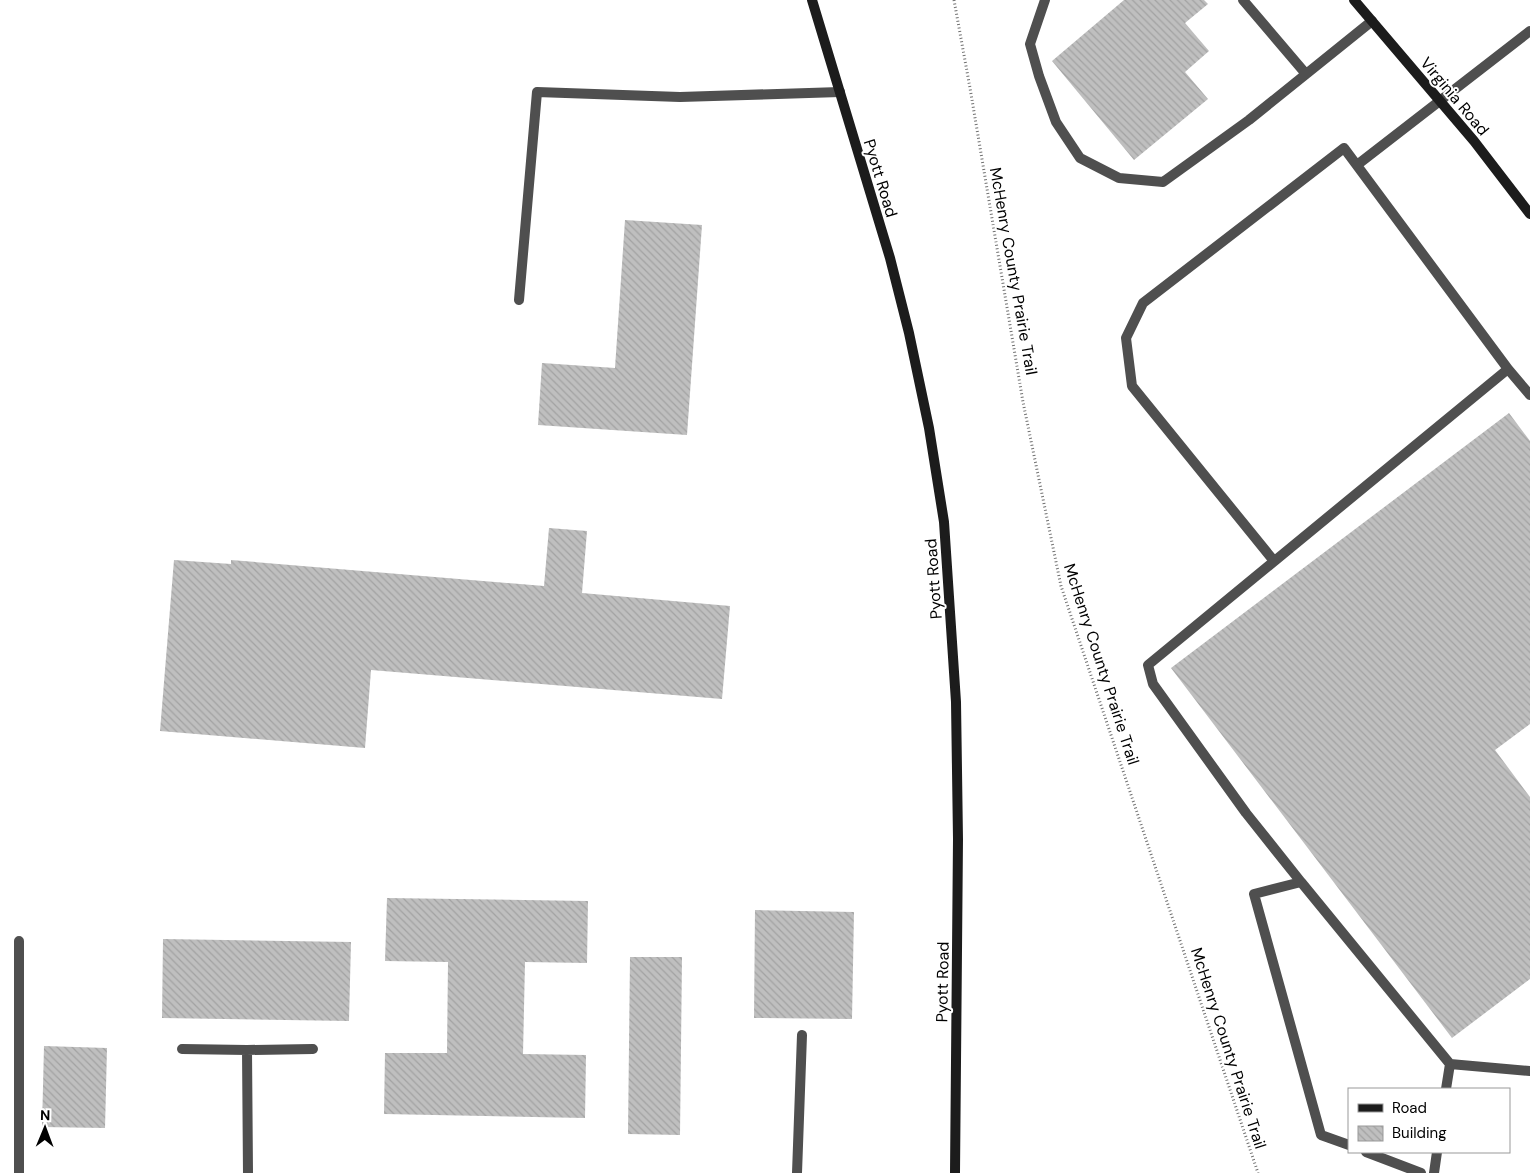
<svg xmlns="http://www.w3.org/2000/svg" width="1530" height="1173" viewBox="0 0 1530 1173" font-family="'DM Sans',sans-serif">
<style>
.building{fill:url(#building-back-hatch)}
.lines{fill:none;stroke-linecap:round;stroke-linejoin:round}
.path{stroke:#717171;stroke-width:3;stroke-dasharray:1 2.5;stroke-linecap:butt}
.lane{stroke:#4f4f4f;stroke-width:10}
.secondary{stroke:#1c1c1c;stroke-width:10}
.labels{text-anchor:middle;stroke-width:4;stroke-linejoin:round;paint-order:stroke}
.street-label{font-size:16px;fill:#000;stroke:#fff}
</style>
<defs>
<pattern id="building-back-hatch" width="6" height="6" patternUnits="userSpaceOnUse" patternTransform="scale(1.25)"><rect width="6" height="6" fill="#bfbfbf"/><path d="M-1 5l2 2M0 0l6 6M5-1l2 2" fill="none" stroke="#a2a2a2"/></pattern>
</defs>
<rect width="100%" height="100%" fill="#fff"/>
<path class="building" d="M1124 0H1204L1208 4 1185 23 1209 51 1185 72 1208 99 1134 160 1052 61Z
M625 220 702 225 687 435 538 425 542 363 615 368Z
M1509 413 1530 441V724L1495 750 1530 797V979L1452 1038 1171 668Z
M549 528 587 531 582 593 730 606 722 699 371 670 365 748 160 731 174 560 231 564V560L544 586Z
M387 898 588 901 587 963 525 962 523 1054 586 1055 585 1118 384 1114 385 1053H447L448 962 385 961Z
M755 910 854 912 852 1019 754 1018Z
M163 939 351 942 349 1021 162 1018Z
M630 957H682L680 1135 628 1134Z
M44 1046 107 1048 105 1128 42 1127Z"/>
<g class="lines">
<path class="path" d="M954 0 970 88 1023 402 1061 586 1258 1173"/>
<path class="lane" d="M1045 0 1030 44 1039 76 1056 122 1080 158 1119 178 1163 182 1249 120 1372 21
M1243 0 1306 74
M1357 165 1530 31
M519 300 537 92 680 97 840 92
M1274 561 1132 386 1126 338 1143 303 1344 148 1508 369
M1301 882 1246 813 1153 684 1148 665 1508 369 1530 395
M19 941V1173
M182 1049 247 1050
M1450 1064 1530 1071
M1349 1145 1321 1135 1254 894 1301 882 1450 1064 1446 1089
M1366 1152 1421 1173
M248 1173 247 1050 313 1049
M797 1173 802 1035
M1434 1173 1437 1152"/>
<path class="secondary" d="M812 0 890 258 909 333 929 428 944 522 956 702 958 839 955 1173
M1354 0 1474 141 1530 214"/>
</g>
<g class="labels">
<g class="street-label">
<text transform="translate(1455 96) rotate(50)" y="6">Virginia Road</text>
<text transform="translate(881 178) rotate(73)" y="6">Pyott Road</text>
<text transform="translate(1014 271) rotate(80)" y="6">McHenry County Prairie Trail</text>
<text transform="translate(933 579) rotate(-94)" y="6">Pyott Road</text>
<text transform="translate(1102 664) rotate(72)" y="6">McHenry County Prairie Trail</text>
<text transform="translate(942 982) rotate(-89)" y="6">Pyott Road</text>
<text transform="translate(1229 1048) rotate(72)" y="6">McHenry County Prairie Trail</text>
</g>
</g>
<rect x="1348" y="1088" width="162" height="65" fill="#ffffff" stroke="#999999"/>
<rect x="1358" y="1104" width="25" height="8" fill="#1c1c1c" stroke="#999999"/>
<text x="1392" y="1113" font-size="15" fill="#000000">Road</text>
<rect x="1358" y="1126" width="25" height="15" fill="url(#building-back-hatch)" stroke="#999999"/>
<text x="1392" y="1138" font-size="15" fill="#000000">Building</text>
<g transform="translate(45 1128) rotate(1)" stroke="#ffffff" stroke-width="4" paint-order="stroke">
<path d="M0-4L9 19L0 12L-9 19Z" fill="#000000"/>
<text y="-8" font-size="14" font-weight="bold" text-anchor="middle" fill="#000000">N</text>
</g>
</svg>
